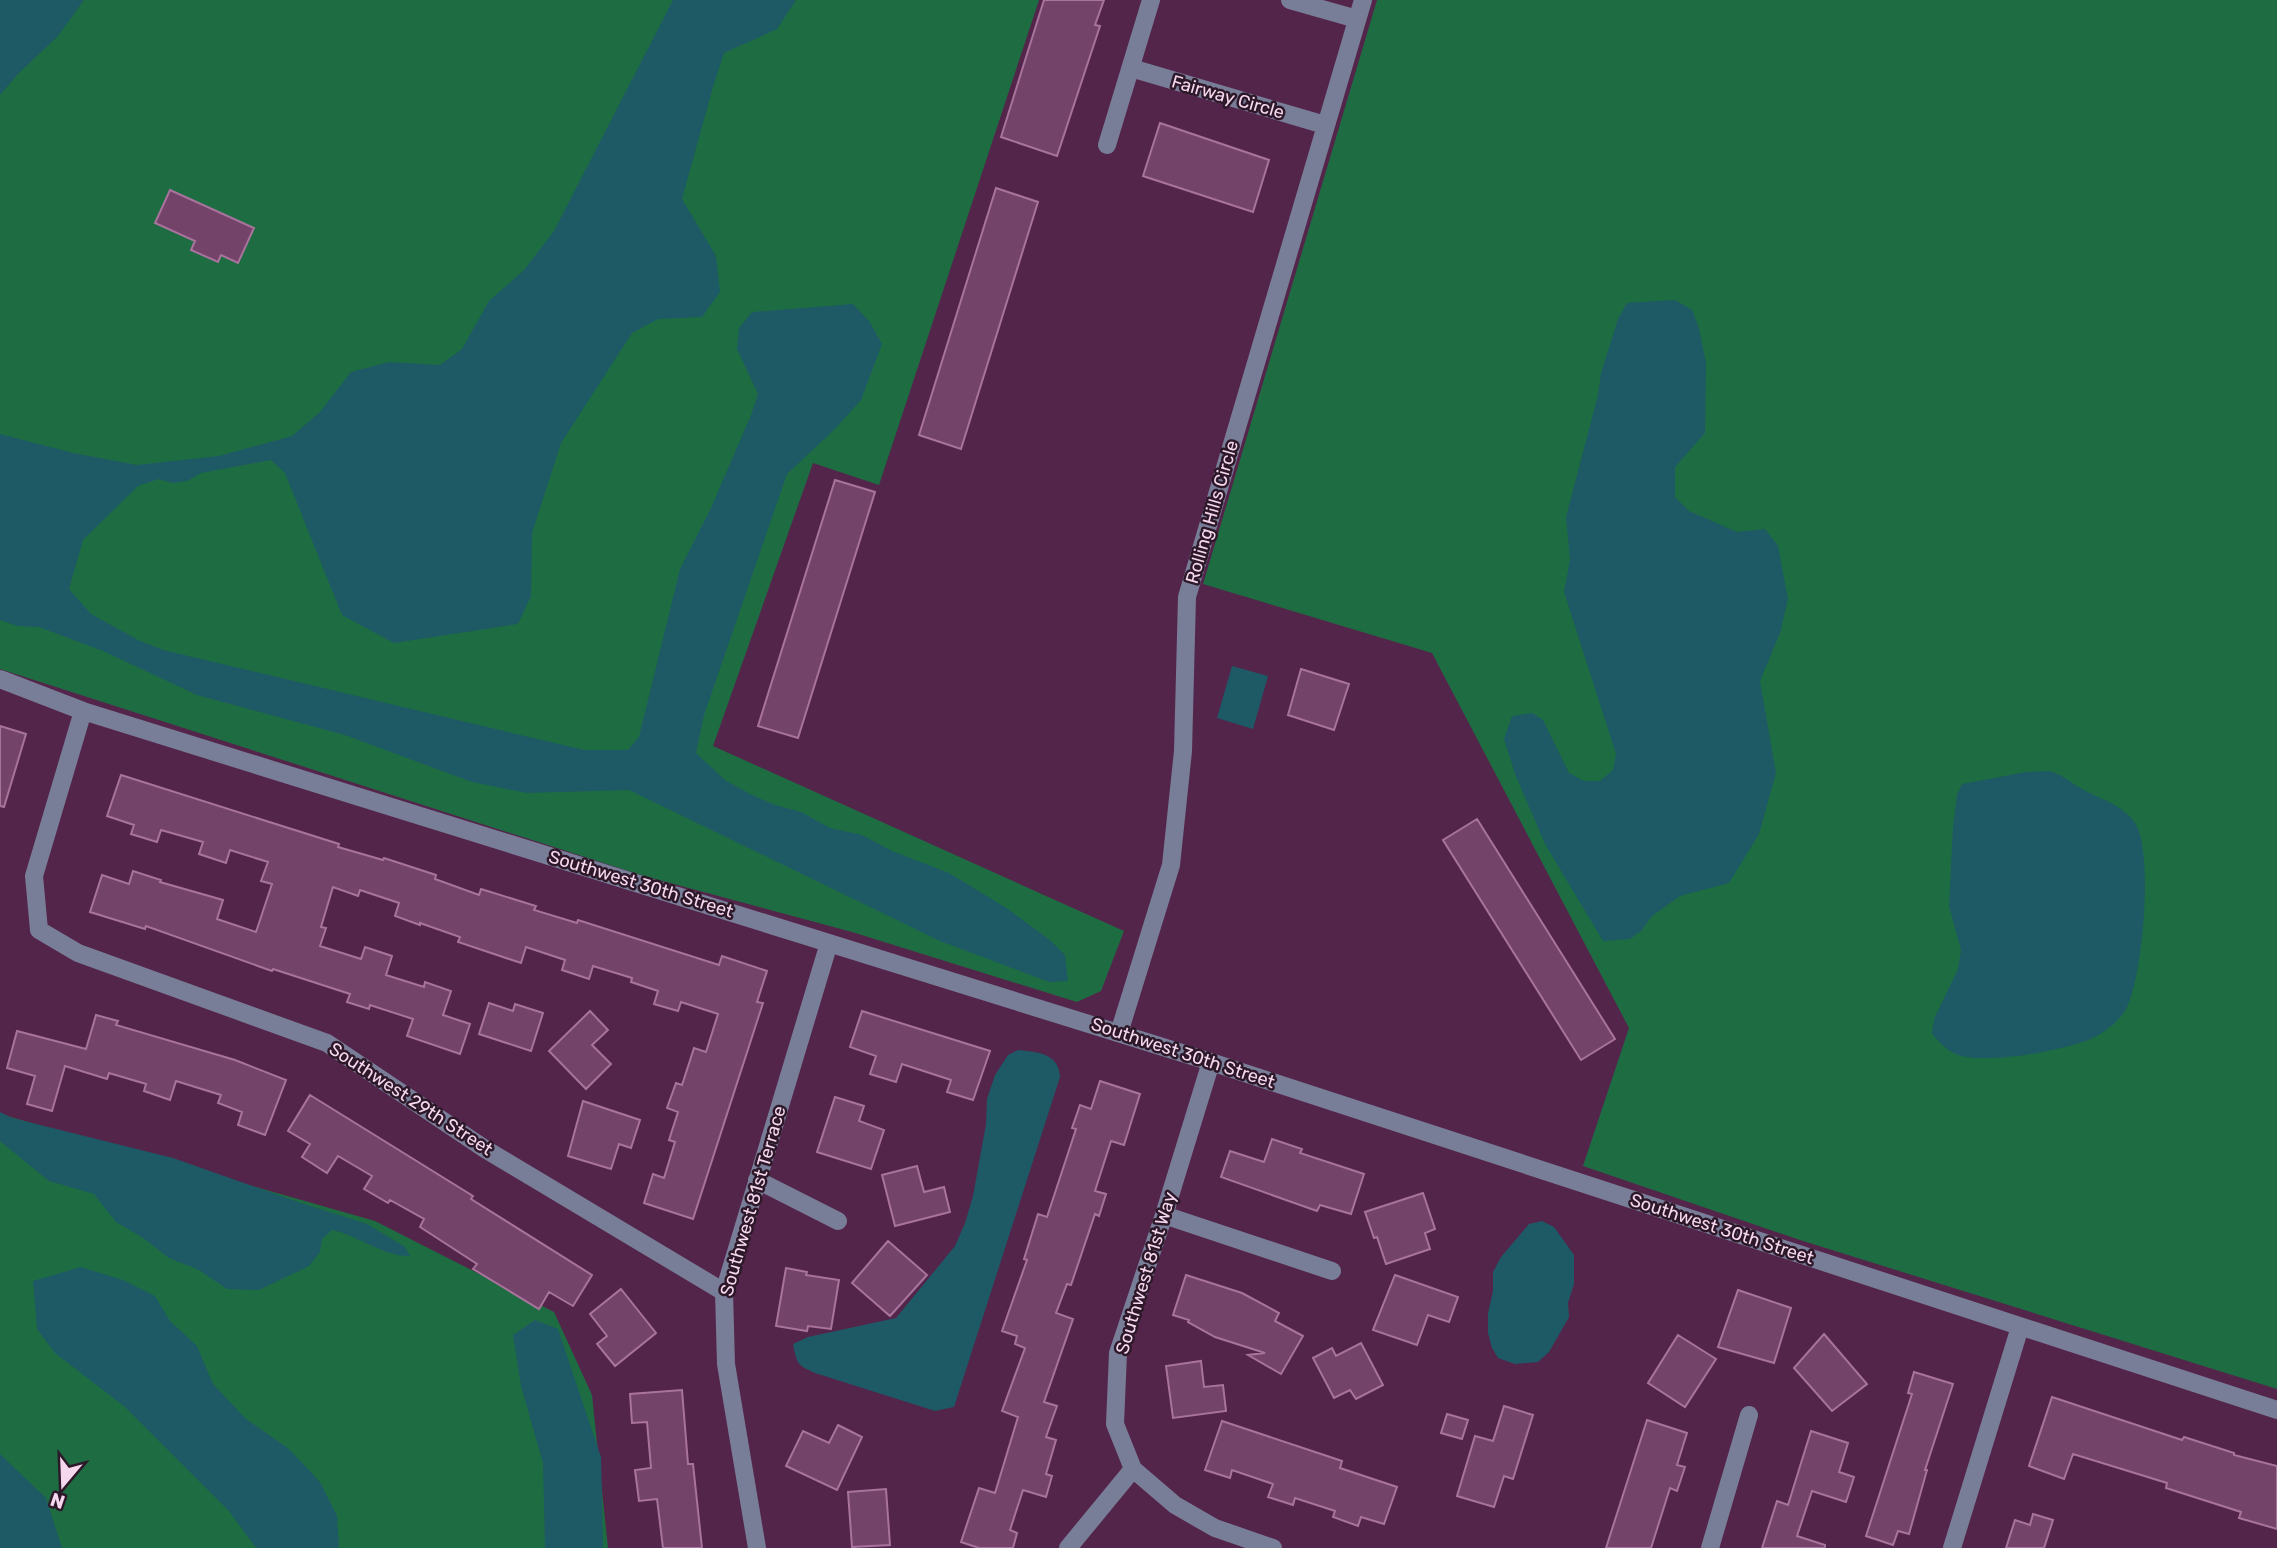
<svg xmlns="http://www.w3.org/2000/svg" width="2277" height="1548" viewBox="0 0 2277 1548" font-family="Rubik,sans-serif">
<style>
.green{fill:#1e6d42}
.water{fill:#1e5966}
.building{fill:#74436a;stroke:#a8739c;stroke-width:2}
.lines{fill:none;stroke-linecap:round;stroke-linejoin:round}
.minor{stroke:#797e98;stroke-width:18}
.labels{text-anchor:middle;stroke-width:5;stroke-linejoin:round;paint-order:stroke}
.street-label{font-size:18px;fill:#f6d8ee;stroke:#2d1829}
</style>
<rect width="100%" height="100%" fill="#54254b"/>
<path class="green" d="M0 0H1039L879 485 813 463 713 746 1124 931 1101 991 1077 1002 852 932 644 876 0 669Z
M1377 0H2277V1389L1800 1240 1583 1166 1629 1028 1432 653 1203 584Z
M0 1114 375 1221 554 1312 592 1395 608 1548H0Z"/>
<path class="water" d="M0 0H84L58 36 18 74 0 95Z
M673 0H796L777 29 724 53 713 87 682 199 716 256 720 292 702 317 658 319 632 333 561 443 532 533 531 596 518 624 394 643 342 615 285 473 271 460 201 473 187 481 173 483 158 479 138 486 83 540 69 589 91 614 138 640 163 650 584 750H628L639 737 680 569 711 508 751 415 758 394 737 349 739 328 752 312 853 304 869 321 882 344 861 400 835 429 787 474 704 715 696 753 725 780 750 794 775 805 801 812 830 828 862 835 892 851 949 873 1008 909 1051 941 1065 955 1068 981 1049 982 940 941 629 790 527 793 472 782 345 735 197 695 103 651 39 627 17 626 0 620V434L73 453 137 465 219 456 292 436 320 412 351 372 389 362 440 365 462 349 489 301 524 270 554 231Z
M1675 300 1692 310 1699 328 1706 363 1705 433 1675 467V497L1689 511 1737 532 1765 529 1778 546 1788 599 1780 633 1760 681 1776 773 1759 834 1729 883 1680 896 1652 916 1641 931 1630 939 1603 941 1545 844 1515 774 1504 739 1512 716 1532 713 1543 720 1569 773 1584 781H1600L1613 770 1616 754 1564 592 1570 559 1566 517 1598 395 1601 373 1618 319 1627 303Z
M1232 666 1268 676 1253 729 1217 718Z
M2050 771C2066 777 2068 781 2082 789 2101 800 2122 804 2135 823 2154 851 2143 981 2125 1011 2116 1025 2098 1037 2083 1042 2053 1052 1991 1063 1961 1056 1948 1052 1941 1044 1932 1034L1934 1019 1958 969 1961 950 1949 906 1953 827 1957 795 1962 784 2026 772Z
M1018 1050C1037 1052 1059 1053 1060 1077L954 1407 935 1411 815 1373C797 1365 797 1364 793 1344L808 1337 896 1318 955 1246 965 1223 973 1196 986 1124 987 1099 995 1075 1008 1055Z
M0 1112 12 1118 173 1158 301 1203 367 1224 405 1247 410 1256C381 1256 360 1236 332 1230L322 1239 320 1252 309 1266 259 1290 227 1289 199 1270 169 1258 143 1238 116 1222 94 1194 49 1181 0 1141Z
M1542 1221 1554 1227 1574 1255V1284L1568 1303 1569 1317 1549 1352 1538 1362 1515 1364 1498 1358 1492 1348 1488 1333V1313L1493 1291V1272L1501 1257 1529 1224Z
M81 1267 123 1280 155 1296 170 1321 197 1346 213 1384 246 1419 289 1449 320 1482 337 1516 339 1548H256L229 1511 125 1407 55 1353 37 1329 33 1281Z
M535 1320 558 1329 601 1457 603 1548H545L543 1463 521 1386 513 1335Z
M0 1454 46 1498 62 1548H0Z"/>
<path class="building" d="M1044 0H1104L1095 25 1100 26 1057 156 1001 137Z
M1160 123 1269 160 1253 212 1143 176Z
M996 188 1038 202 961 449 919 435Z
M170 190 254 228 238 263 221 255 218 262 191 250 195 241 155 223Z
M835 480 875 492 798 738 758 726Z
M1301 669 1349 684 1334 730 1288 715Z
M0 726 26 734 4 807 0 806Z
M121 775 339 844 338 847 383 860 384 858 436 875 435 879 479 895 481 889 536 906 534 910 577 923 578 920 719 965 722 956 767 971 757 1002 763 1003 693 1219 644 1203 653 1174 664 1178 675 1142 669 1140 678 1112 667 1108 676 1083 682 1085 694 1048 706 1052 718 1014 681 1002 678 1011 654 1004 658 991 631 982 632 978 593 966 589 979 562 970 565 960 526 947 521 963 458 942 460 937 420 923V925L395 916 399 903 360 890 358 896 333 887 321 927 326 928 320 946 361 959 365 947 392 956 386 975 424 987 425 982 451 991 443 1015 470 1024 460 1054 407 1036 413 1019 370 1005 369 1009 347 1002 350 994 273 969 272 971 146 926 145 929 90 912 102 875 129 884 133 871 161 880 160 882 223 900 217 919 256 932 272 884 261 881 268 862 230 850 226 863 199 854 203 842 161 830 157 842 131 834 134 825 107 816Z
M1477 819 1615 1039 1581 1060 1443 840Z
M489 1003 513 1011 515 1004 543 1013 531 1051 479 1034Z
M590 1011 608 1030 592 1045 611 1064 586 1089 549 1051Z
M862 1011 990 1051 973 1100 947 1092 951 1080 902 1064 896 1082 870 1074 876 1056 850 1047Z
M96 1015 118 1021 116 1025 235 1060 286 1080 265 1135 238 1125 242 1112 218 1103 221 1095 176 1081 170 1100 144 1091 146 1084 109 1073 107 1079 65 1066 52 1111 27 1104 35 1076 7 1068 17 1031 86 1049Z
M1100 1081 1140 1094 1124 1145 1111 1141 1095 1191 1106 1194 1099 1216 1095 1214 1071 1285 1067 1284 1056 1313 1073 1319 1044 1402 1057 1406 1046 1437 1056 1440 1046 1474 1052 1476 1046 1497 1023 1490 1010 1530 1017 1533 1013 1548H979L961 1542 979 1488 995 1493 1018 1417 1002 1411 1025 1348 1015 1344 1017 1336 1002 1331 1027 1260 1024 1259 1038 1214 1047 1217 1076 1129 1072 1128 1080 1105 1091 1109Z
M310 1095 473 1196 471 1199 592 1275 573 1306 549 1292 539 1309 473 1269 477 1264 420 1227 424 1219 390 1200 388 1203 364 1189 372 1176 338 1156 327 1173 302 1157 310 1144 288 1131Z
M835 1097 864 1106 859 1121 884 1130 871 1169 817 1152Z
M583 1101 640 1120 631 1148 619 1144 611 1169 568 1156Z
M1272 1139 1302 1149 1300 1153 1364 1174 1351 1214 1320 1205 1317 1211 1221 1177 1230 1151 1264 1162Z
M917 1166 924 1192 944 1187 950 1212 895 1226 882 1175Z
M1423 1193 1435 1229 1425 1233 1430 1249 1386 1264 1377 1237 1374 1238 1365 1212Z
M888 1241 927 1275 890 1316 852 1283Z
M786 1268 807 1272 806 1275 839 1280 831 1329 808 1326 807 1331 776 1326Z
M1186 1275 1242 1293 1279 1313 1275 1321 1303 1336 1281 1374 1248 1355 1265 1353 1215 1337 1188 1322 1189 1320 1173 1315Z
M1395 1275 1458 1297 1449 1322 1428 1315 1417 1345 1373 1330Z
M621 1289 656 1333 615 1366 597 1344 607 1336 590 1314Z
M1738 1290 1791 1308 1774 1363 1718 1347Z
M1824 1334 1867 1384 1832 1411 1794 1368Z
M1678 1335 1716 1359 1685 1407 1648 1383Z
M1361 1343 1383 1385 1356 1399 1350 1390 1334 1398 1313 1358 1332 1348 1336 1356Z
M1201 1361 1204 1387 1223 1385 1226 1411 1173 1418 1166 1366Z
M1914 1372 1953 1384 1925 1470H1927L1909 1534 1898 1531 1893 1545 1866 1536 1912 1394 1908 1393Z
M682 1390 688 1464H693L702 1548H663L657 1499 639 1501 635 1470 651 1468 647 1422 632 1423 630 1394Z
M2052 1397 2182 1440 2184 1437 2234 1453V1455L2277 1466V1529L2239 1518 2241 1512 2166 1488 2167 1483 2073 1454 2064 1479 2029 1466Z
M1504 1406 1533 1415 1513 1479 1504 1476 1494 1507 1457 1496 1475 1436 1493 1441Z
M1447 1414 1468 1420 1462 1439 1441 1433Z
M1647 1420 1687 1433 1677 1465 1685 1467 1677 1491 1670 1488 1651 1548H1606Z
M1222 1421 1342 1461 1340 1468 1397 1487 1384 1524 1361 1517 1358 1526 1333 1517 1335 1511 1295 1498 1293 1505 1268 1497 1273 1484 1232 1470 1230 1478 1205 1470Z
M838 1425 862 1437 837 1490 786 1466 803 1431 829 1443Z
M1811 1431 1848 1443 1839 1472 1854 1477 1846 1502 1812 1491 1797 1536 1825 1545V1548H1762L1777 1501 1788 1505Z
M886 1489 890 1545 852 1547 848 1492Z
M2033 1514 2053 1520 2044 1548H2006L2015 1520 2030 1525Z"/>
<g class="lines">
<path class="minor" d="M1290 0 1357 19
M1131 68 1325 125
M1107 145 1151 0
M0 679 83 711 1211 1062 2277 1410
M83 711 34 876 39 930 78 953 327 1043 485 1149 724 1292
M1119 1033 1171 865 1183 751 1187 597 1363 0
M1211 1062 1164 1215 1118 1353 1115 1424 1133 1469 1175 1505 1215 1528 1273 1548
M757 1180 838 1221
M1164 1215 1332 1271
M757 1548 726 1364 724 1292 829 943
M1068 1548 1133 1469
M1710 1548 1749 1415
M1952 1548 2020 1327"/>
</g>
<g class="labels">
<g class="street-label">
<text transform="translate(1228 97) rotate(16)" y="6">Fairway Circle</text>
<text transform="translate(1212 512) rotate(-74)" y="6">Rolling Hills Circle</text>
<text transform="translate(641 884) rotate(17)" y="6">Southwest 30th Street</text>
<text transform="translate(1183 1053) rotate(18)" y="6">Southwest 30th Street</text>
<text transform="translate(411 1099) rotate(33)" y="6">Southwest 29th Street</text>
<text transform="translate(753 1201) rotate(-74)" y="6">Southwest 81st Terrace</text>
<text transform="translate(1722 1229) rotate(18)" y="6">Southwest 30th Street</text>
<text transform="translate(1146 1273) rotate(-73)" y="6">Southwest 81st Way</text>
</g>
</g>
<g transform="translate(63 1485) rotate(199)" stroke="#2d1829" stroke-width="5" paint-order="stroke">
<path d="M0-5L12 26L0 18L-12 26Z" fill="#f6d8ee"/>
<text y="-10" font-size="19" font-weight="bold" text-anchor="middle" fill="#f6d8ee">N</text>
</g>
</svg>
